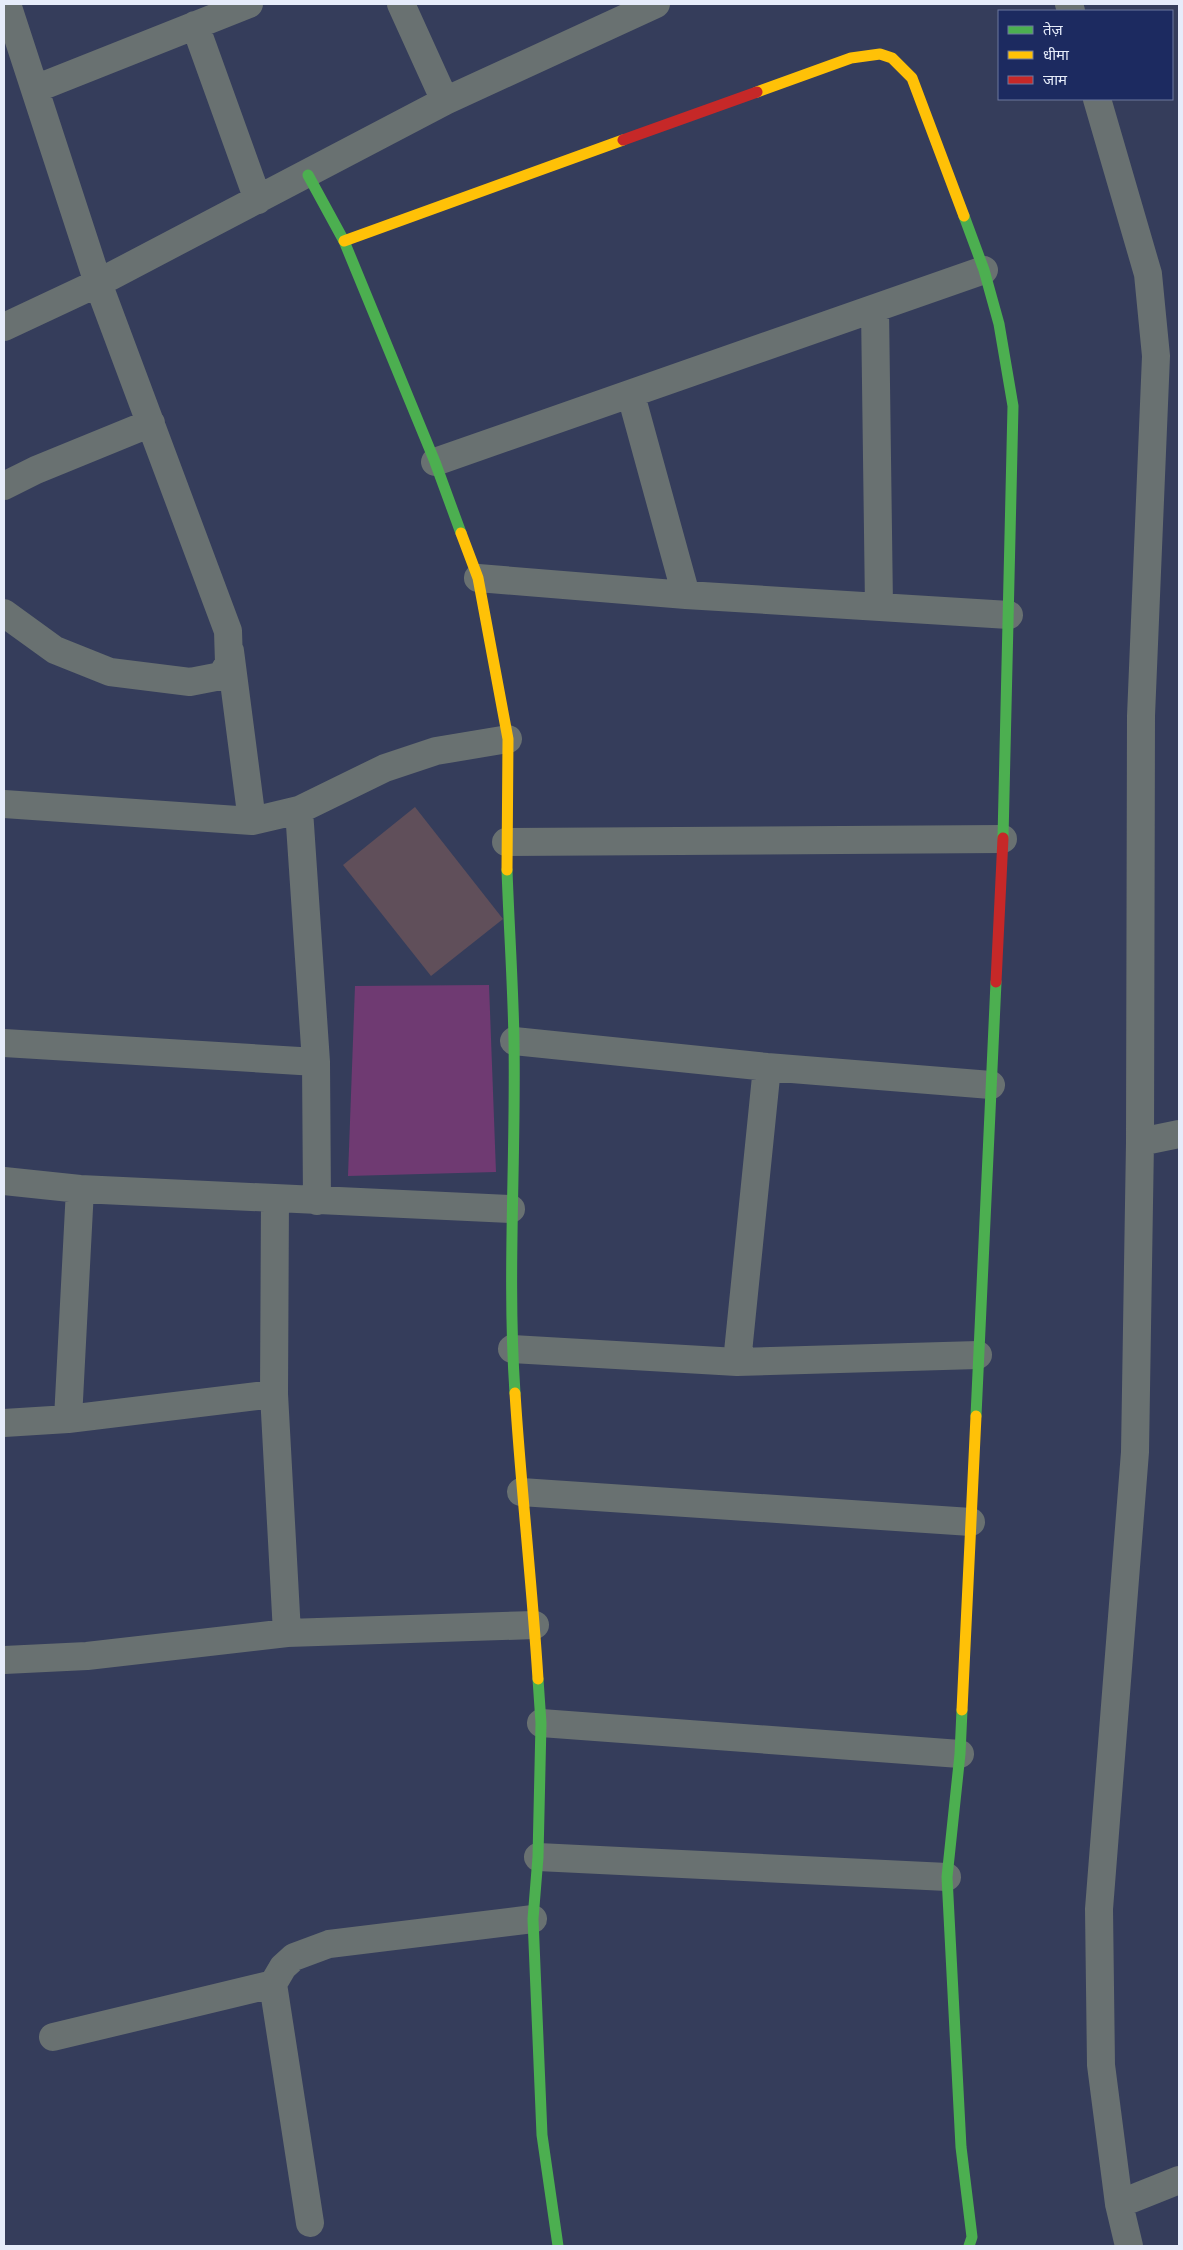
<svg xmlns="http://www.w3.org/2000/svg" width="1183" height="2250" viewBox="0 0 1183 2250" font-family="Roboto,'Noto Sans Devanagari',sans-serif">
<style>
.green{fill:#6f3a72}
.building{fill:#604f5a}
.lines{fill:none;stroke-linecap:round;stroke-linejoin:round}
.street{stroke:#697171;stroke-width:28}
.fast{stroke:#4caf50;stroke-width:11}
.slow{stroke:#ffc107;stroke-width:11}
.jam{stroke:#c62828;stroke-width:11}
</style>
<rect width="100%" height="100%" fill="#353d5b"/>
<path class="green" d="M489 985 496 1172 348 1176 355 986Z"/>
<path class="building" d="M415 807 503 919 431 976 343 865Z"/>
<g class="lines">
<path class="street" d="M401 4 445 101
M1069 4 1071 11
M195 25 258 200
M35 89 249 4
M1097 99 1148 274 1156 356 1141 716 1140 1142 1135 1452 1099 1909 1101 2065 1119 2204 1129 2246
M875 309 879 606
M4 327 98 283 445 101 656 4
M631 395 686 595
M435 462 984 270
M4 486 36 470 151 423
M478 578 686 595 1009 615
M4 613 55 650 110 672 190 682 221 676 229 663 228 631 98 283 7 4
M230 651 252 821
M4 804 252 821 299 810 385 768 436 751 508 739
M299 810 316 1062 317 1201
M506 842 1003 839
M514 1041 767 1067 991 1085
M4 1043 316 1062
M1140 1142 1179 1134
M4 1181 80 1189 511 1209
M275 1198 274 1394 287 1633
M512 1349 737 1362 978 1355
M737 1362 767 1067
M68 1419 80 1189
M4 1423 68 1419 274 1394
M521 1492 971 1522
M4 1660 87 1656 287 1633 535 1625
M541 1723 960 1754
M538 1857 947 1877
M53 2037 273 1984
M1119 2204 1179 2180
M310 2223 273 1984 283 1967 294 1957 329 1944 533 1919"/>
<path class="fast" d="M308 175 344 241 435 462 461 533
M964 216 984 270 999 324 1013 406 1003 838
M507 870C509 927 513 984 514 1041 516 1158 507 1276 515 1393
M976 1416 996 982
M538 1679 541 1723 538 1857 533 1919 542 2135 558 2246
M962 1710 960 1754 947 1877 961 2147 972 2237 969 2246"/>
<path class="slow" d="M757 92 851 58 880 54 892 58 912 78 964 216
M344 241 623 140
M461 533 478 578 508 739 507 870
M515 1393C521 1489 532 1583 538 1679
M962 1710 976 1416"/>
<path class="jam" d="M623 140 757 92
M996 982 1003 838"/>
</g>
<rect width="1183" height="2250" fill="none" stroke="#e6ecfa" stroke-width="10"/>
<rect x="998" y="10" width="175" height="90" fill="#1c2a60" stroke="#6d789e"/>
<rect x="1008" y="26" width="25" height="8" fill="#4caf50" stroke="#6d789e"/>
<text x="1043" y="35" font-size="15" fill="#e6ecfa">तेज़</text>
<rect x="1008" y="51" width="25" height="8" fill="#ffc107" stroke="#6d789e"/>
<text x="1043" y="60" font-size="15" fill="#e6ecfa">धीमा</text>
<rect x="1008" y="76" width="25" height="8" fill="#c62828" stroke="#6d789e"/>
<text x="1043" y="85" font-size="15" fill="#e6ecfa">जाम</text>
</svg>
